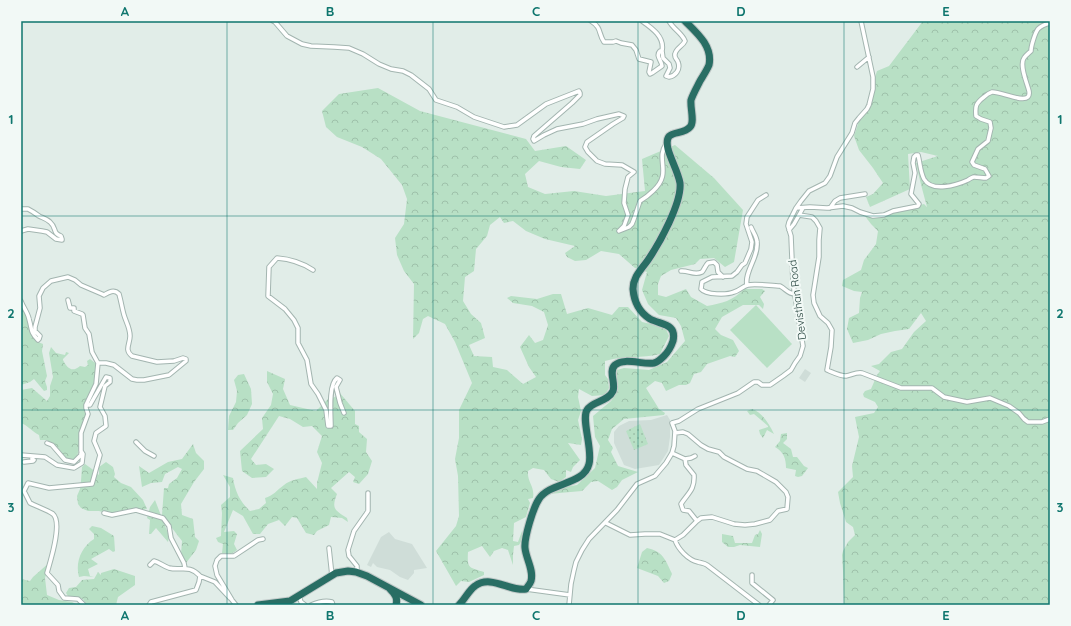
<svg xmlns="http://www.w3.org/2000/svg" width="1071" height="626" viewBox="0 0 1071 626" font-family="Quicksand,sans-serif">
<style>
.built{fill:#cfddd8}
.grass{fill:url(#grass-dots)}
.forest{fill:url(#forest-crowns)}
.garden{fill:#b8e0c5}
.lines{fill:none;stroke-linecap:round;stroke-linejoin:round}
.street-casing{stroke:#a3b5b0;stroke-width:5.5}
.highway-casing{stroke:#c1c9c8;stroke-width:9}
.street{stroke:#fff;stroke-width:3.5}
.highway{stroke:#296e64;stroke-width:7}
.grid{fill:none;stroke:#0f766e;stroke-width:1;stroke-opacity:0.55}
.labels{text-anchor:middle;stroke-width:4;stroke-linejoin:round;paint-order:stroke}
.street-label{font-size:11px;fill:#203f39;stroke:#f2f9f6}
.neatline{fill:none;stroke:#0f766e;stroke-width:1.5}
.grid-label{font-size:13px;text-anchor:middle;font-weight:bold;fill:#0f766e}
</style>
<defs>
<pattern id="grass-dots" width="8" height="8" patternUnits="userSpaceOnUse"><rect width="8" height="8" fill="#b8e0c5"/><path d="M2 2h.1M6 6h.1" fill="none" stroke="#9ec1aa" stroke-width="1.8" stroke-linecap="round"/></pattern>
<pattern id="forest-crowns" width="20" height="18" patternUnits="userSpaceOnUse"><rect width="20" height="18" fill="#b8e0c5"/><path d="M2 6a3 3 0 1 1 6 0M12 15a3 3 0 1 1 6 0" fill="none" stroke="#9ec1aa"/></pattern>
</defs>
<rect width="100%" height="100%" fill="#e1ede8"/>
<path class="built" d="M805 369 811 373 805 382 799 378Z
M667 415 670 420V437L668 451 659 465 635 469 624 465 614 443V432L619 426 629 421 651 420Z
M389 532 395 539 412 544 427 568 414 570V573L408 580 400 577 390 570 377 567 373 563 371 567 367 565 381 537Z"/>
<path class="grass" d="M640 424 648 444 634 450 626 431Z"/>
<path class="forest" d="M923 21H1050V605H844L843 571 842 555 843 551 848 542 855 535 853 527 846 522 840 503 838 492 853 477 852 466 859 437 855 417 874 413 878 407 875 402 864 397 863 394 865 391 871 389 877 375 880 371 871 366 879 364 891 352 902 349 914 332 926 321 921 313 909 329 895 331 881 334 868 340 853 343 847 329 849 318 859 313 860 298 862 292 854 291 842 286 843 280 861 270 864 260 876 244 878 231 871 224 865 216 886 214 924 204 927 207C923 192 919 178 916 163L938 156 921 152 908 154 910 189 870 207 866 197 873 194 883 183 873 168 859 150 854 136 860 118 867 112 872 86 877 71 889 66Z
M378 88 420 111 526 139 535 151 566 146 586 160 580 169 561 167 539 161 525 174 528 187 545 194 574 191 606 196 645 191 642 159 675 145 714 178 743 210 734 262 725 267 714 258 700 259 695 264 671 270 661 276 658 284V295L666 297 686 289 691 297 707 306C722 303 733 301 744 289H762L765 291 760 297 764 304 763 309 759 305H743L722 317 715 329 721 335 733 340 739 351 735 357 730 356 707 364 701 372 694 374 690 383 686 385H679L666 391 662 383 655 381 646 388 659 409 665 413 664 415 624 419 612 429 608 440 613 448 611 452 618 466 638 472 622 480 617 487 612 490 598 481 591 482 582 491 548 494 559 488 577 485 595 468 600 446 595 437 593 416 611 401 618 390 616 383 617 370 624 368 649 370 667 362 685 341 681 326 676 318 659 315 648 304 642 290 647 272 635 268 619 254 601 251 586 260 575 261 567 257 565 253 575 246 545 239 526 231 513 221 504 223 500 217 490 225 487 236 476 249 474 271 465 277 463 301 471 314 481 323 485 338 469 345 474 356 492 357 493 367 507 370 523 384 536 377 529 367 520 347 529 335 535 343 543 340 548 325 544 312 532 306 513 303 507 298 511 296 537 299 553 294H561L567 314 588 308 612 315 619 307H628L642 322 665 327 669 336 660 354C642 359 624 355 605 361V375L608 379 609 388 605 395 592 396 579 389 578 397 581 411 578 420 582 439 581 445 568 443 580 460 573 467 571 472 566 470V477L559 482 551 479 544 470 533 468 528 471C527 482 535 486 533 498L528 499 530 503 526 517 514 523 513 541 518 542 522 531 523 538 519 545 514 546 513 555V565L508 550 502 548 494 551 490 557 482 546 468 552C467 569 469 567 484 572V575L469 582 461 581 456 586 436 551 456 526 459 516 458 476 455 459 459 438V410L472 383 455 342 445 324 428 316 423 319 419 333 413 339 414 284 404 271 397 255 395 238 404 224 407 199 402 185 381 159 362 147 337 137 326 127 322 111 339 94Z
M21 304 27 314 38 342 43 344 42 351 47 376 45 381 47 387V390L44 391 34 379 30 382 21 385Z
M51 347 56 353 65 355 66 352 69 353 63 359V360C67 368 72 373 80 366L85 367 88 365 87 361 90 359 99 366 98 380 85 409 87 415 86 419 83 423 80 434 79 448 77 457 74 460 66 461 50 442 47 440H40L39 435C33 432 27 425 21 423V390L32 388 47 401 50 396V386L53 377 49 353Z
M267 371 285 379 283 389 290 405 316 411 328 399 335 397 339 392 355 411V424L359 426V432L367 439 366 452 372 461 368 474 359 484 353 482 355 477 349 472 331 488 337 494C331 509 335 510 347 518L348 522 342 518 331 517 329 525 317 531 314 535 306 533 297 518 292 517 285 526 279 520 268 524 260 534H253L243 516 233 510 224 532 234 531 237 534 234 544 237 550 231 554 222 553 223 544 218 542 216 538 221 536 222 513 221 505 230 497V487L223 475 233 478C235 491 240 502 250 511L259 509 266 503 265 498C273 496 277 490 284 485 290 480 298 479 306 477L317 489V483L322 463 317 452 322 436 312 426 303 427 290 419 279 416 251 459 256 465 266 464 274 469 266 477 252 478 242 471 240 451 263 429 262 418 271 405 273 394 267 382Z
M244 374 251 389 252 404 247 415 238 423 233 430H228L229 416 236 402 237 391 234 380 238 375Z
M752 409C763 413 769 424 774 434L767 430 763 438 760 434 759 430 768 427V426L754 414 750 415 747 411Z
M787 433V439L783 443 791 449 793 457H797L804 466 808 468 802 476 798 477 795 476 796 470 786 468C786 459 784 452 775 447L780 441 781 434Z
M193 444 196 453 204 461V469L194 482 181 504 182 515 193 519 195 537 199 541 196 550 186 563 181 554 182 541 162 515 164 488H168L169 484 177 478 182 469 178 467 165 474 162 482 151 483 142 487 139 466 149 473 168 462 182 459Z
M106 462 113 467 115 474 114 477 121 483 131 487 143 500 147 509 109 514 99 511H88L81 508 78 504 77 496 80 489 81 481 82 467 85 464 92 469 99 475V467Z
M155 500 169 536 168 542 156 528 151 534H149L150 520 147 518 150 507Z
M92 526 101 528 114 536 115 551 113 552 109 549 91 559 98 564 88 569 90 576 94 577 84 576 79 577C75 563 81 547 94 539V534L89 529Z
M760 530 762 534 760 547 740 545 734 547H728L722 542V534L733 536 735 543H752L755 535 758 534Z
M647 548C663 551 666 561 672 574L669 581 664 583 658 576 637 568 642 552Z
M50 562 45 578 47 595 59 600 72 602 78 605H21V579L30 581 33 577Z
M114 569 135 576V585L118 597 116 605H86V604L83 599 77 597 74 599 68 596 66 593 69 588 76 587 82 580 94 579 98 572 101 575V573Z"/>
<path class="garden" d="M756 305 792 344 767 368 730 330Z"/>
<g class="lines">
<g class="street-casing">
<path id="street" d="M273 21 275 22 287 36 302 44 311 46 334 47 349 48 363 54 379 64 391 69 403 71 411 75 429 89 436 100 457 107 474 117 504 127 517 125 546 104 579 91 580 93V95L572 103 534 136 533 139 534 141 544 135 557 129 583 124 597 119 619 114 624 116 623 118 613 124 587 142 585 147 588 152 597 161 605 164 622 165 634 172 628 177 625 189 624 203 628 215 624 226 619 231 629 227 632 224 634 219 640 201C645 198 649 195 653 191 673 173 655 160 666 144
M591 21C602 28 598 33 604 42H613L616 41 621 43 632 45 636 50 639 59 651 62 649 72 650 74 652 73 662 66C662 61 655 56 660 51H662L663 58 669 64 670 68 666 76 669 77C675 76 681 70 678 62 677 59 674 58 675 54 676 48 683 46 685 41 682 33 673 29 669 21
M642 21C652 28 665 37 662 51
M857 67 869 57
M766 195 758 200 747 217 746 224 752 242 751 249 745 263 742 265 737 272 732 276 712 277 702 282 701 289C706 295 727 295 734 292 739 291 743 286 748 285 755 283 772 286 780 286 786 289 788 294 795 294
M796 208 801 201 809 191 825 183 830 176 837 157 852 133 855 123 859 118 867 109 869 105 873 89V77L861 21
M830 208 835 201 840 198 865 194
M21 209H28C32 211 35 213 39 216 43 218 47 219 50 222 57 228 52 233 61 236L62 239V240L56 239 47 232 42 231 28 229 21 231
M799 215 812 217 816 221 820 228 819 240V257L813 295 814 303 820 316 828 323 832 330 831 347 827 370C832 372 840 376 846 376 852 375 856 372 862 373L901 388H932L944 397 967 402 990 398 1009 406 1019 413 1024 419 1028 422H1042L1050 419
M789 230 794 224 803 208
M313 270C301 262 290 259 277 258L269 267 268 296 285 309 294 320 298 328V343L307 360 311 384 318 394 326 410 328 426H331C331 415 328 385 337 378L340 380 336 387 340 403 344 413
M681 271C688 270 694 276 702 272 704 270 705 266 708 263L714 262 717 265 718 272 723 277
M747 285C744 272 759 257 757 242 757 237 753 232 751 227
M68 300 70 308H74V311L82 314 83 315 85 328 89 334 92 352 98 363 96 384 86 405H90L106 377 110 378V382L105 386 100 407 105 416 106 426 96 433 94 441 100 455 92 484 49 488 28 483 24 491 30 503C36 506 49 511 53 514 63 523 50 562 47 573L58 585 59 591 64 598 78 599 84 605
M21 301C23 307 28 313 29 319 32 329 30 332 38 340L39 339
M39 339 40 336 35 331V327L40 308 39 296 43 288 51 281 68 277 75 280 81 285 102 294 104 295C109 292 114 289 119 294 121 301 122 308 124 315 126 322 130 328 130 336 130 344 124 350 132 356L157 362 174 361 183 358 186 359V361L169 375 144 380H137L132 379 114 365 106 363H98
M136 442 145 451 154 456
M47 443 52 445 65 460 74 462 81 455V453
M672 453 685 459 686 465 694 475C695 490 688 493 681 504L683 510 689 511 697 521
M21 455 45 457 57 465 74 468 82 463 83 454 81 451V433L88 414 86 408V405
M685 459 691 458 695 456
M24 462 33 461 34 460 32 459V456
M104 513 112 515 136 510 163 518 169 526 171 538 184 563 185 568
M606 523 630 535 645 534H660L675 540 683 535 697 521 701 518 712 517 734 524 745 525 755 524 770 520 778 511 787 509 788 497 786 492 776 482 757 471 747 469 724 457 719 452 708 449 701 445 688 434 683 432 675 433
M675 540C678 549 688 560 698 562 701 563 704 563 707 565L759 605
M329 548 332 576
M357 572V566L349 556 348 550 354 531 366 514 368 511V493
M752 575V583L773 600 769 605
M200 576 215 582 230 598
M526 589 570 595
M299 595 301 602 305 605
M149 605 151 602 196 590 199 582 200 576C189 564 181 571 169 568 163 566 159 562 154 561L150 565
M236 605 232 600 217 575 215 566 217 560 221 556H234L258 540 263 539
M311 605C318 602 324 600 332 602L333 605
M569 605 571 584 574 570 576 562 582 550 589 539 617 510 637 484 655 476 666 463 672 453 674 446 675 431 672 423 679 421 698 409 738 393 754 382H758L762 385H770L783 376 791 370 795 363 800 356 803 346 793 283 791 236 788 226 789 222 796 208 810 207 827 208 843 206 852 208 860 212 873 216 884 215 893 211 918 206 919 204 911 194 915 173 913 163 914 157 916 155H918C920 162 920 171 924 179 932 193 957 185 968 180 969 179 973 177 974 177 977 177 983 178 986 178L989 176 985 169 974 165 972 162 978 149 988 141 991 128 990 122 981 119 976 116C975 106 976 103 984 97 986 95 989 93 992 92 1001 91 1032 108 1029 91 1027 83 1019 65 1024 58 1026 55 1029 53 1031 51 1031 46 1035 33 1038 29 1041 26 1046 24 1050 23"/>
</g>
<g class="highway-casing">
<path id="highway" d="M390 589C395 594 398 598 396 605
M258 605 290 601 336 573 348 571 356 572 367 576 421 605
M459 605C465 599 469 590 475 586 491 574 510 592 526 589 528 586 530 584 531 581 534 570 526 559 525 548 524 538 533 508 539 499 550 482 584 485 589 464 593 450 581 419 587 410 592 401 608 402 613 391 616 383 608 371 615 365 624 357 643 365 654 363 658 362 661 359 664 356 668 352 671 347 673 341 677 323 661 325 650 319 639 312 634 302 633 289 633 277 641 270 648 260 659 244 682 203 680 183 678 172 671 160 668 149 663 127 682 137 690 127 695 122 690 108 691 100 693 94 697 87 700 81 703 76 707 70 709 65 713 46 696 32 685 21"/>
</g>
<use href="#street" class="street"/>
<use href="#highway" class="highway"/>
</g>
<path class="grid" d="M227 21V605M433 21V605M638 21V605M844 21V605M21 216H1050M21 410H1050"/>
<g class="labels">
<g class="street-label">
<text transform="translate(797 300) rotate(-97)" y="4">Devisthan Road</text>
</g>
</g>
<rect width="1071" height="626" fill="none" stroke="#f2f9f6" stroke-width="44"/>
<rect x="22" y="22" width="1027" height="582" class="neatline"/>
<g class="grid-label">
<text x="125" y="16">A</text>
<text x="330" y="16">B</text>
<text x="536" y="16">C</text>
<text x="741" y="16">D</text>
<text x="946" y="16">E</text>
<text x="11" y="124">1</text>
<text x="1060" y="124">1</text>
<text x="11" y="318">2</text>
<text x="1060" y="318">2</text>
<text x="11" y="512">3</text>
<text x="1060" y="512">3</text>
<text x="125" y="620">A</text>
<text x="330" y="620">B</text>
<text x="536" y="620">C</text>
<text x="741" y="620">D</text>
<text x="946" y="620">E</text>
</g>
</svg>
